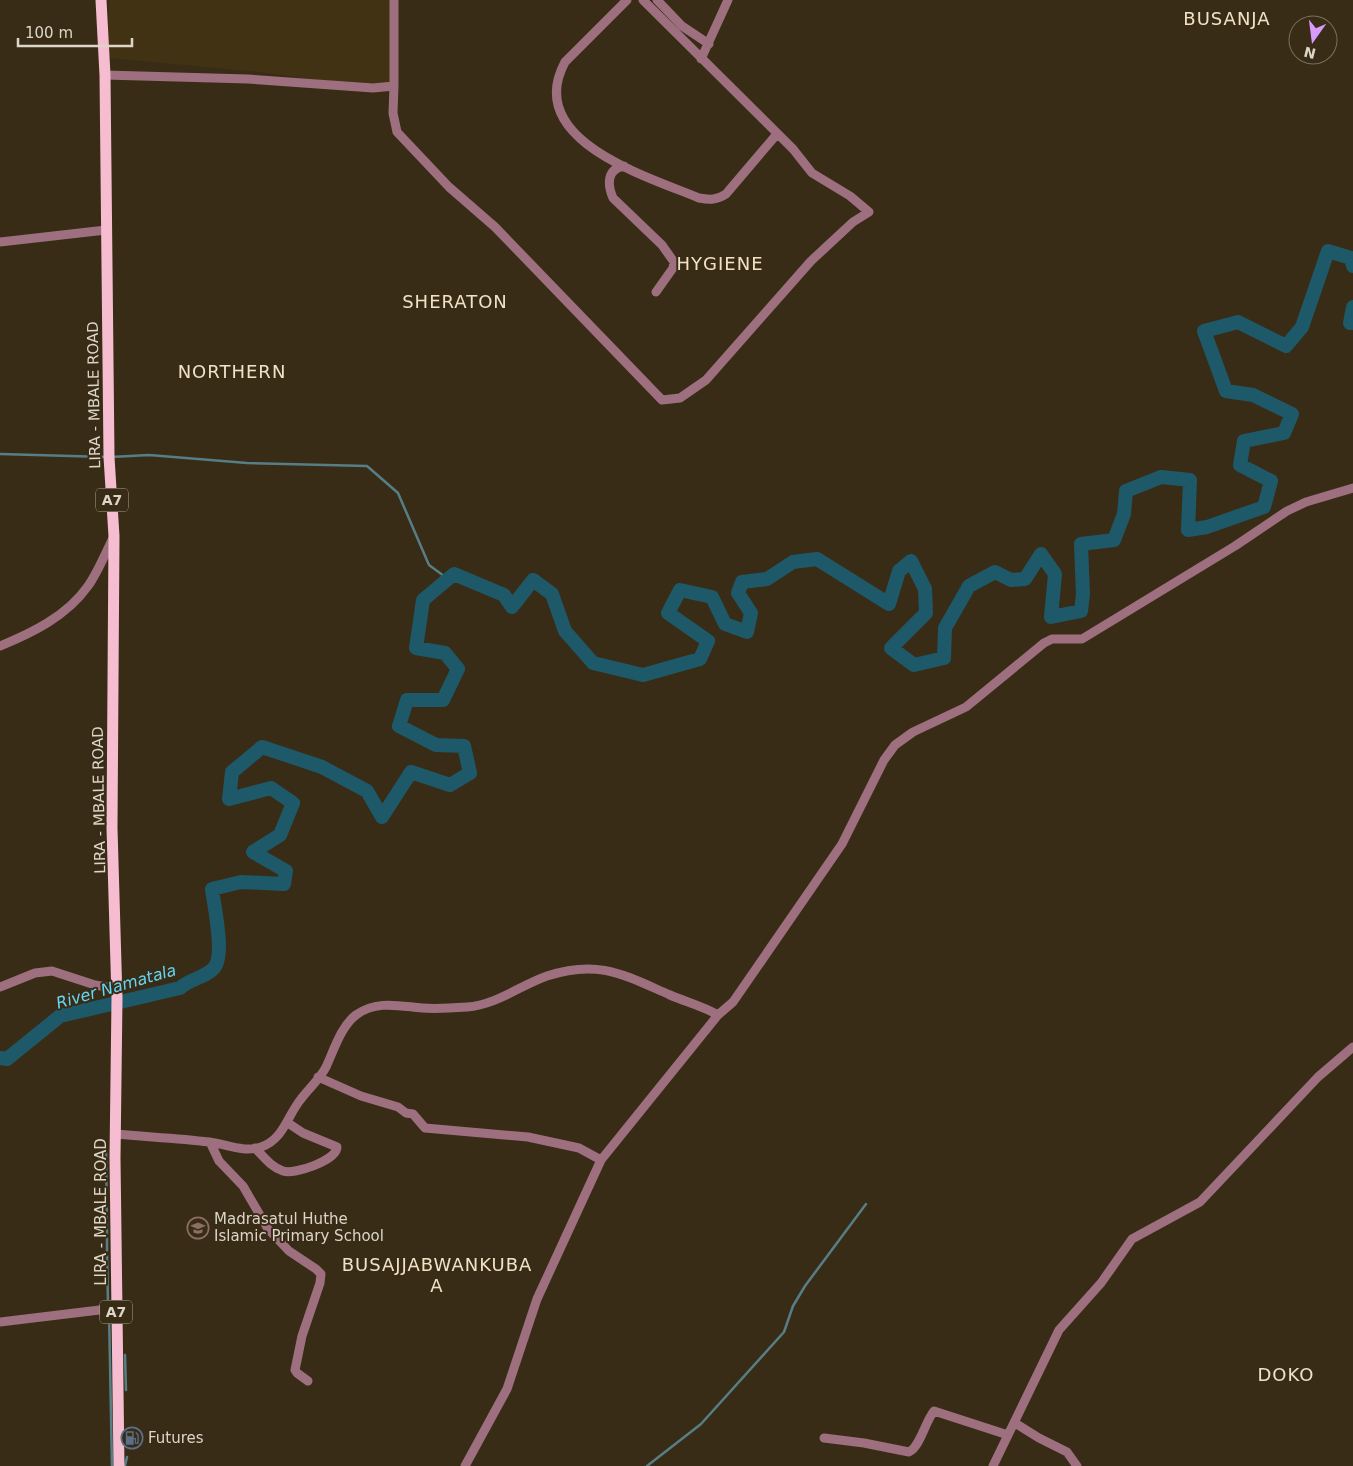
<svg xmlns="http://www.w3.org/2000/svg" width="1353" height="1466" viewBox="0 0 1353 1466" font-family="'DejaVu Sans',sans-serif">
<style>
.built{fill:#413214}
.lines{fill:none;stroke-linecap:round;stroke-linejoin:round}
.stream{stroke:#577e86;stroke-width:2.5}
.river{stroke:#1e5969;stroke-width:14}
.minor{stroke:#9e6f7f;stroke-width:9}
.major{stroke:#f6bcd0;stroke-width:11}
.labels{text-anchor:middle;stroke-width:4;stroke-linejoin:round;paint-order:stroke}
.shield{fill:#382c16;stroke:#aca293;stroke-width:1}
.shield-label{font-size:14px;font-weight:bold;fill:#ddd5c8}
.street-label{font-size:15px;fill:#ddd5c8;stroke:#382c16}
.poi-label{font-size:15px;fill:#ddd5c8;stroke:#382c16;text-anchor:start}
.water-label{font-size:16px;font-style:italic;fill:#66d6f6;stroke:#382c16}
.quarter-label{font-size:18px;letter-spacing:1px;fill:#f1e2c7;stroke:#382c16}
</style>
<rect width="100%" height="100%" fill="#382c16"/>
<path class="built" d="M109 0H390L393 83 360 86 260 72 108 58Z"/>
<g class="lines">
<path class="stream" d="M0 454 106 457
M111 457 149 455 247 463 367 466 398 493 429 565 448 579
M106 1145 107 1234
M107 1251V1238
M107 1255 108 1304
M109 1311 112 1466
M125 1355 126 1390
M127 1432 125 1443 127 1447
M125 1466 127 1457
M647 1466 701 1424 784 1332 793 1306 805 1286 866 1204"/>
<path class="river" d="M1353 307 1350 323H1353
M0 1058 7 1059 60 1016 180 988C190 979 204 978 213 969 226 958 214 906 212 889L241 882 284 884 286 871 253 852 280 835 293 803 271 788 229 799 232 772 262 747 322 767 367 791 382 817 411 772 450 785 470 773 464 746 436 745 399 726 407 700H443L458 669 445 653 416 648 423 600 454 574 504 595 512 607 533 580 552 594 565 631 593 663 643 675 700 659 708 641 668 613 680 590 712 597 725 624 747 632 751 613 738 593 742 582 767 579 793 562 817 559 889 604 899 571 911 561 925 589 926 613 891 648 914 665 944 658 945 628 969 586 995 572 1011 580 1025 579 1041 554 1055 574 1051 617 1081 611 1083 594 1081 544 1114 540 1124 514 1126 491 1161 477 1190 480 1188 530 1207 527 1264 507 1271 481 1240 465 1244 441 1284 433 1292 414 1253 395 1226 391 1204 331 1238 322 1286 346 1302 327 1328 251 1351 258 1353 266"/>
<path class="minor" d="M627 0 565 62C523 140 646 176 699 198 710 200 717 200 726 194L777 134
M657 0 682 26 709 44
M701 59 728 0
M105 75 248 79 373 88 394 86V0
M394 86 393 113 397 132 449 187 495 227 662 400 680 398 706 380 811 261 853 222 869 212 850 196 812 173 793 149 643 0
M624 166C607 169 607 184 613 198L662 245 674 262 673 268 656 292
M0 242 106 230
M0 646C32 633 67 616 88 586 98 572 105 554 113 538
M0 987 35 973 52 971 95 985 117 989
M318 1077 361 1096 398 1107 406 1113 413 1114 425 1128 528 1137 579 1148 601 1160
M115 1134C147 1137 178 1138 209 1142 227 1144 242 1153 261 1147 284 1139 287 1116 301 1099 309 1088 320 1079 326 1067 334 1050 341 1026 356 1015 376 1000 399 1006 422 1008 436 1009 453 1008 467 1007 496 1005 521 985 547 976 599 959 624 975 670 995 686 1002 703 1006 718 1015
M210 1142 219 1161 243 1186 268 1229 289 1251 316 1269 321 1274 320 1283 302 1336 295 1370 297 1373 308 1381
M255 1148C264 1157 271 1167 283 1171 295 1175 337 1160 337 1147L303 1133 288 1123
M0 1322 116 1308
M1015 1423 1039 1438 1067 1452 1077 1466
M824 1438 864 1443 909 1452C920 1447 925 1422 934 1411L1008 1435
M465 1466 507 1389 537 1299 601 1160 718 1015 733 1002 842 844 884 760 895 745 913 732 966 707 1044 643 1052 639H1082L1235 546 1287 511 1306 502 1353 488
M993 1466 1059 1330 1101 1283 1132 1239 1200 1202 1318 1077 1353 1047"/>
<path class="major" d="M101 0 105 75 109 457 114 536 112 828 117 999 115 1158 119 1466"/>
</g>
<defs>
<g id="school-ring" transform="scale(1.125)"><circle r="9.5" fill="#382c16" stroke="#8d6e63" stroke-width="1.5"/><path d="M0-5L7-2L0 1L-7-2ZM-4 1L0 2.5L4 1V4Q0 6-4 4Z" fill="#8d6e63"/></g>
<g id="fuel-ring" transform="scale(1.125)"><circle r="9.5" fill="#382c16" stroke="#5c6f8a" stroke-width="1.5"/><path d="M-5.5-6h7V0h2V4h1.3V-2.5L3-4.5l.8-.8L6-3V5H2.5V1h-1V6h-7ZM-4.2-4.7v3.2H.2V-4.7Z" fill="#5c6f8a"/></g>
</defs>
<g fill-rule="evenodd">
<use href="#school-ring" x="198" y="1228"/>
<use href="#fuel-ring" x="132" y="1438"/>
</g>
<g class="labels">
<g class="shield">
<rect x="96" y="488.5" width="32" height="23" rx="4"/>
<rect x="100" y="1300.5" width="32" height="23" rx="4"/>
</g>
<g class="shield-label">
<text x="112" y="505">A7</text>
<text x="116" y="1317">A7</text>
</g>
<g class="street-label">
<text transform="translate(94 395) rotate(-91)" y="5">LIRA - MBALE ROAD</text>
<text transform="translate(99 800) rotate(-91)" y="5">LIRA - MBALE ROAD</text>
<text transform="translate(101 1212) rotate(-90)" y="5">LIRA - MBALE ROAD</text>
</g>
<g class="poi-label">
<text x="214" y="1224">Madrasatul Huthe<tspan x="214" dy="17">Islamic Primary School</tspan></text>
<text x="148" y="1443">Futures</text>
</g>
<g class="water-label">
<text transform="translate(116 986) rotate(-16)" y="6">River Namatala</text>
</g>
<g class="quarter-label">
<text x="1227" y="25">BUSANJA</text>
<text x="720" y="270">HYGIENE</text>
<text x="455" y="308">SHERATON</text>
<text x="232" y="378">NORTHERN</text>
<text x="437" y="1271">BUSAJJABWANKUBA<tspan x="437" dy="21">A</tspan></text>
<text x="1286" y="1381">DOKO</text>
</g>
</g>
<g transform="translate(1313 40) rotate(194)"><circle r="24" fill="#382c16" stroke="#7a705d"/>
<path d="M0-4L9 19L0 12L-9 19Z" fill="#d79bf9"/>
<text y="-8" font-size="14" font-weight="bold" text-anchor="middle" fill="#ddd5c8">N</text>
</g>
<path d="M18 38v8h114v-8" fill="none" stroke="#ddd5c8" stroke-width="2.5"/>
<text x="25" y="38" font-size="15" fill="#ddd5c8" stroke="#382c16" stroke-width="4" paint-order="stroke">100 m</text>
</svg>
